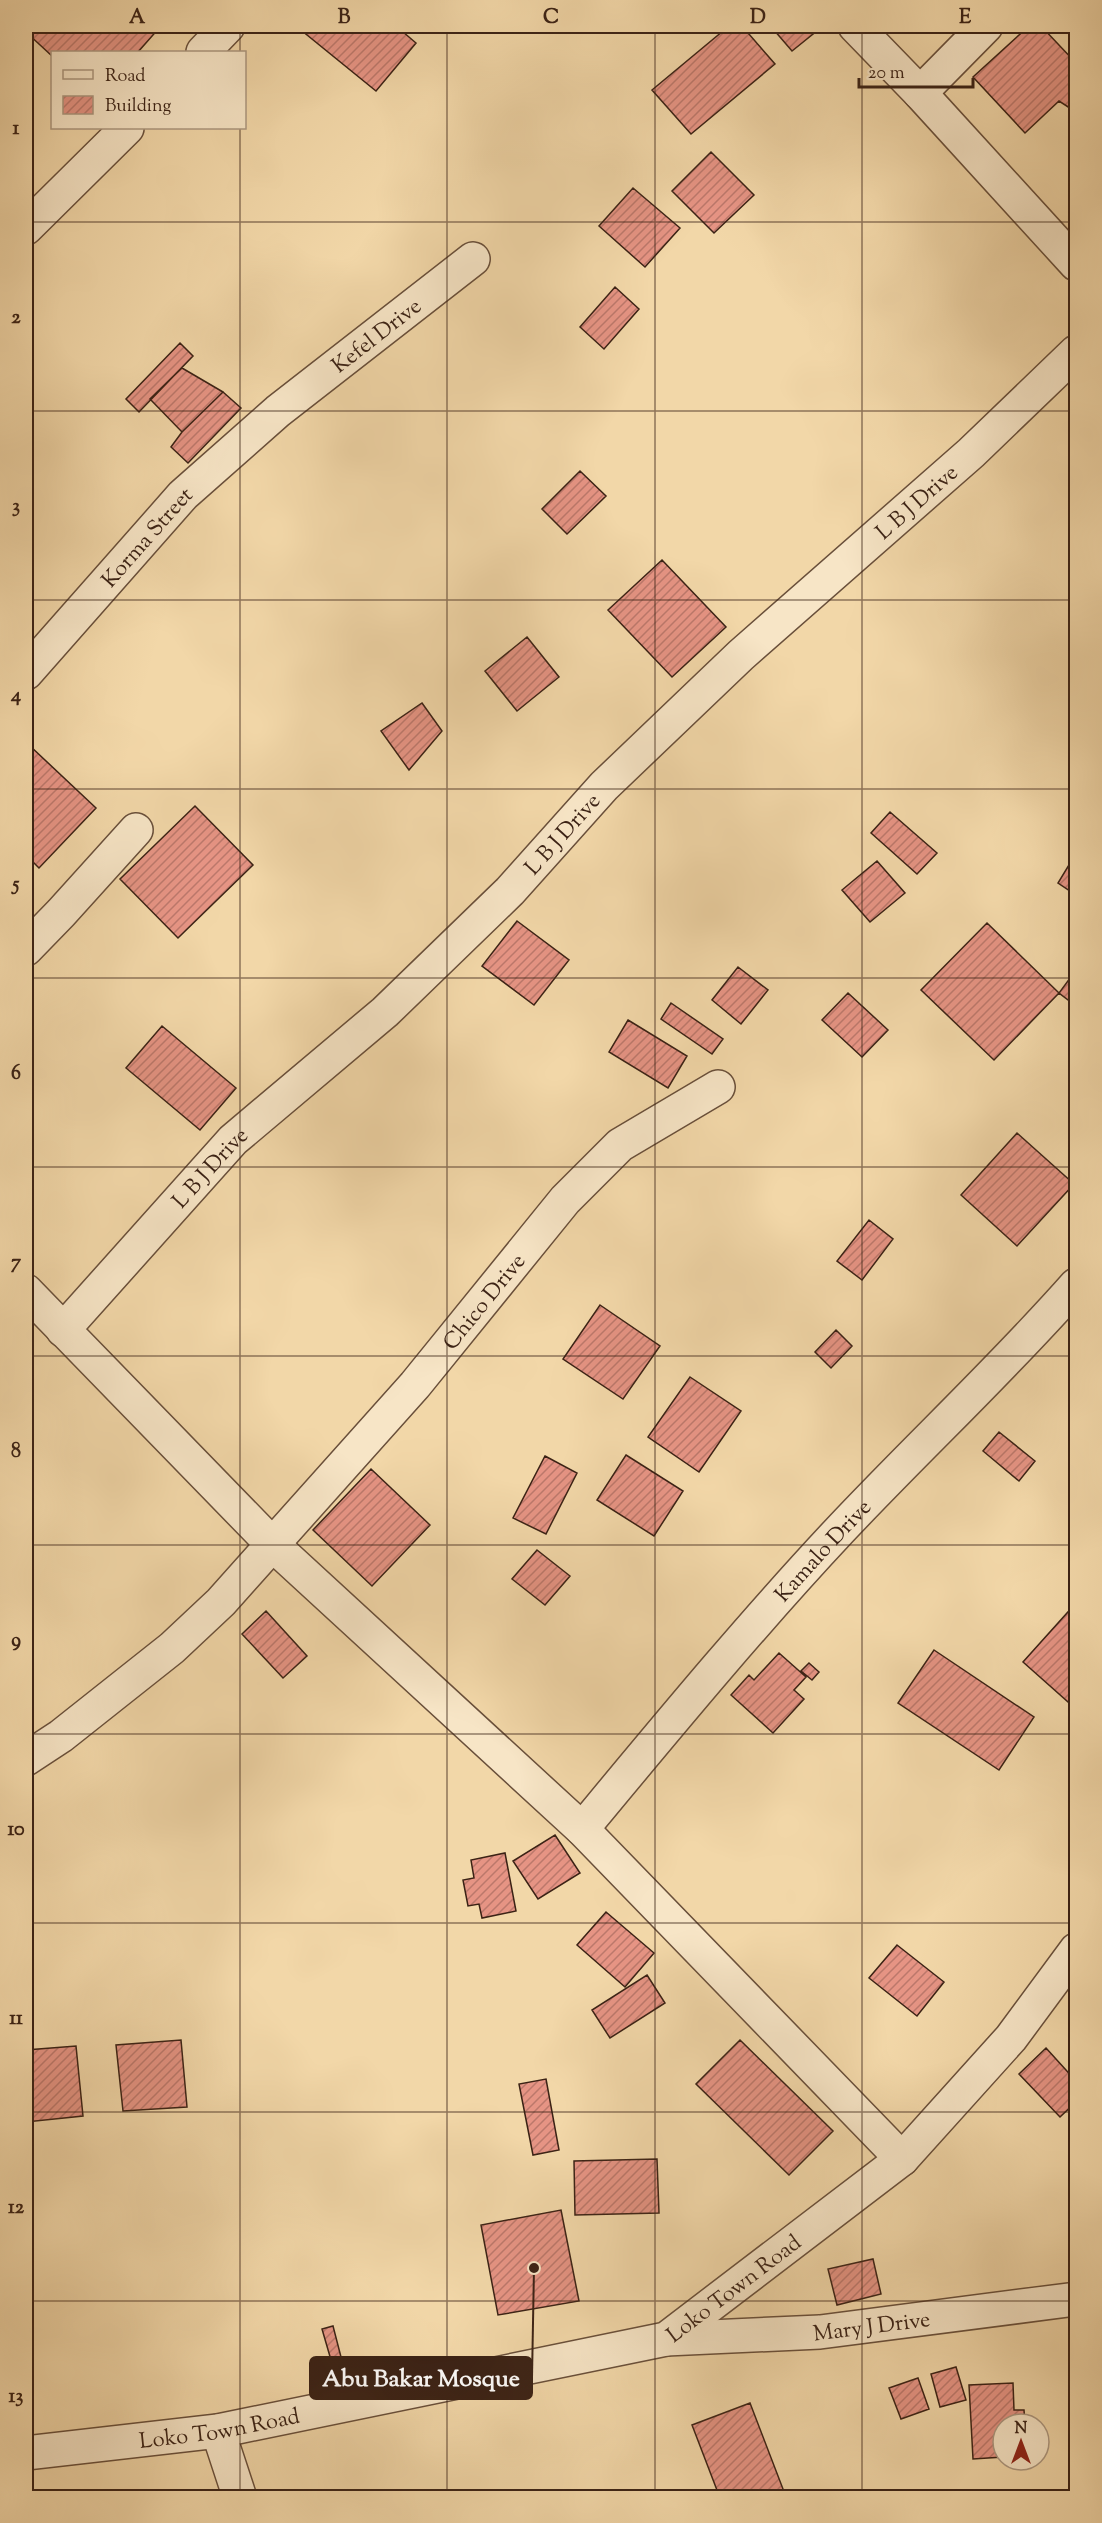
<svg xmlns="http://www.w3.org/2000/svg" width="1102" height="2523" viewBox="0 0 1102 2523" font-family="'Sorts Mill Goudy',serif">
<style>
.building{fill:url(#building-hatch);stroke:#3b2215;stroke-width:1.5}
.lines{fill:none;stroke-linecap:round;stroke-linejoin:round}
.minor-casing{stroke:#694f3a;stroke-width:36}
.minor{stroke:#f7e5c6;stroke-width:33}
.grid{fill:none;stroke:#3b2215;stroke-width:1.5;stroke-opacity:0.55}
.labels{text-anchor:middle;stroke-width:6;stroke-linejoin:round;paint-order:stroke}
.street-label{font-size:22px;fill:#3b2215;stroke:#f7e5c6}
.leader{fill:none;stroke:#3b2215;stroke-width:2}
.callout-dot{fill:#3b2215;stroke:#f7e5c6;stroke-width:2}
.callout{fill:#3b2215;stroke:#3b2215;stroke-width:2}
.callout-label{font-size:24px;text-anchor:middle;font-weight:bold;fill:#fff}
.neatline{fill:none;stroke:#3b2215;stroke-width:2}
.grid-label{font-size:20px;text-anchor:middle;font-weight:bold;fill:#3b2215}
</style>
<defs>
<pattern id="building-hatch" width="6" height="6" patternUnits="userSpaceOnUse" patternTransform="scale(1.5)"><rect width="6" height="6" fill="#e69484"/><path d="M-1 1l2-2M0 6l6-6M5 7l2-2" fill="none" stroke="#bc786b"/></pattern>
</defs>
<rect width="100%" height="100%" fill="#f2d7a8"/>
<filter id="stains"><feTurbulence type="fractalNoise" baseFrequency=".00333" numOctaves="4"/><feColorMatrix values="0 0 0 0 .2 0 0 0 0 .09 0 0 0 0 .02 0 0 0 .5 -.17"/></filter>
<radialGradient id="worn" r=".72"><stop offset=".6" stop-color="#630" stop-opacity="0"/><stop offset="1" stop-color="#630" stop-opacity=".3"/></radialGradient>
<path class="building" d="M26 26H158L160 27 138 52H52V56L26 32Z
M296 26H396L416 43 376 91Z
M729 26H742L775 64 691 134 652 90Z
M779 26H823L792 51 774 30Z
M1029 26H1041L1076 63V112L1059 101 1025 133 973 77Z
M711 152 754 195 714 233 672 191Z
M633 188 680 228 645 267 599 226Z
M615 287 639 309 604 349 580 327Z
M180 343 193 356 139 412 126 399Z
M182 368 223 392 182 432 150 399Z
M223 392 241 408 188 463 171 447 182 432Z
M580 471 606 496 567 534 542 509Z
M662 560 726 627 672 677 608 610Z
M527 637 559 677 517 711 485 671Z
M422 703 442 731 409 770 381 731Z
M29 745 96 808 39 868 26 855V749Z
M1076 758V769L1071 763Z
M195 806 253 865 178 938 120 879Z
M890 812 937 853 917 874 871 833Z
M1075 855 1076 856V895L1058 883Z
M877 861 905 893 870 922 842 890Z
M517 921 569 960 534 1005 482 966Z
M987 923 1059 993 994 1060 921 990Z
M738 967 768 990 741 1024 712 1000Z
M1076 970V1006L1059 993Z
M848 993 888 1030 862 1057 822 1020Z
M671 1003 723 1039 712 1054 661 1019Z
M628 1020 687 1056 668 1088 609 1052Z
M162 1026 236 1088 200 1130 126 1068Z
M1017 1133 1074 1184 1017 1246 961 1195Z
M869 1220 893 1239 862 1280 837 1261Z
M600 1305 660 1346 623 1399 563 1359Z
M836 1330 852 1346 831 1368 815 1352Z
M690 1377 741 1411 699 1472 648 1437Z
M999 1432 1035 1461 1019 1481 983 1451Z
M626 1455 683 1491 654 1536 597 1500Z
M545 1456 577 1473 546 1534 513 1518Z
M1076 1467V1481L1069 1473Z
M371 1469 430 1525 372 1586 313 1530Z
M537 1550 570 1576 545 1605 512 1579Z
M1076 1603V1709L1023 1662Z
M266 1611 307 1656 283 1678 242 1634Z
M934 1650 1034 1717 999 1770 898 1703Z
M779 1653 806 1677 794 1690 804 1699 773 1733 731 1695 749 1675 754 1680Z
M809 1663 819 1672 812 1680 801 1671Z
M555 1835 580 1873 538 1899 513 1861Z
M505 1853 516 1911 482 1918 479 1904 468 1906 463 1880 474 1878 471 1860Z
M606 1912 654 1953 625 1987 577 1945Z
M897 1945 944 1982 917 2016 869 1978Z
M647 1975 665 2003 610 2038 592 2010Z
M181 2040 187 2107 123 2111 116 2045Z
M740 2040 833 2131 789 2175 696 2084Z
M76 2046 83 2116 26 2122V2050Z
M1046 2048 1076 2081V2102L1060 2117 1019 2074Z
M546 2079 559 2150 533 2155 519 2084Z
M657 2159 659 2213 575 2215 574 2161Z
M561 2210 579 2301 498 2315 481 2225Z
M873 2259 881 2294 837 2305 828 2269Z
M333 2326 341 2357 331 2360 322 2329Z
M956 2367 966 2400 940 2407 931 2374Z
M918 2378 929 2409 901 2419 889 2388Z
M1013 2383 1014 2410H1024L1025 2424H1003V2457L973 2459 969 2385Z
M750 2403 783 2489 761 2498H720L692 2425Z"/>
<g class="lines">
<g class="minor-casing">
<g id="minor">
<path d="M855 26 920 93 1076 264"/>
<path d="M203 52 228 26"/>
<path d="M920 93 986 26"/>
<path d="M26 228 127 128"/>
<path id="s1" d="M26 673 183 495 278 411 473 259"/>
<path d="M26 949 61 913 136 830"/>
<path d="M26 1291 272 1544 582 1829 902 2159"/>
<path id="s2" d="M63 1330 233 1140 385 1012 510 891 604 786 741 655 971 453 1076 352"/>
<path id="s3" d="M26 1759 61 1736 172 1648 221 1602 415 1385 565 1200 620 1145 718 1087"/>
<path id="s4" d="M582 1829C666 1728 750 1626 840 1530 918 1447 1001 1370 1076 1285"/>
<path id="s5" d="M666 2339 820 2332 1076 2299"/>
<path d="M218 2431 240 2498"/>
<path id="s6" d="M26 2453 218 2431 666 2339 902 2159 1011 2038 1076 1950"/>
</g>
</g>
<use href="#minor" class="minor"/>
</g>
<path class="grid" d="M240 26V52M447 26V2498M655 26V2498M862 26V2498M240 128V2498M26 222H1076M26 411H1076M26 600H1076M26 789H1076M26 978H1076M26 1167H1076M26 1356H1076M26 1545H1076M26 1734H1076M26 1923H1076M26 2112H1076M26 2301H1076"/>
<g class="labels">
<g class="street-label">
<text dy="8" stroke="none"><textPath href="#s1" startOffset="488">Kefel Drive</textPath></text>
<text dy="8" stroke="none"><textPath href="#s2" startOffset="1191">L B J Drive</textPath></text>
<text dy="8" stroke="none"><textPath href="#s1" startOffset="182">Korma Street</textPath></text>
<text dy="8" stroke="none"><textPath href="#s2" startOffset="705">L B J Drive</textPath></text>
<text dy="8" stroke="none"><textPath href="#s2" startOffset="219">L B J Drive</textPath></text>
<text dy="8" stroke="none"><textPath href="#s3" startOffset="650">Chico Drive</textPath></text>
<text dy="8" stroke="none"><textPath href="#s4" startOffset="368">Kamalo Drive</textPath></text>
<text dy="8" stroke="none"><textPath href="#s6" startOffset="735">Loko Town Road</textPath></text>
<text dy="8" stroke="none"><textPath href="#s5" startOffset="206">Mary J Drive</textPath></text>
<text dy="8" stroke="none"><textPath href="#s6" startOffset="195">Loko Town Road</textPath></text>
</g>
</g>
<path class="leader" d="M534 2268L532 2378"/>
<circle class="callout-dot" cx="534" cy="2268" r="6"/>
<rect class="callout" x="310" y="2357" width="222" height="42" rx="6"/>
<g class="callout-label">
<text x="421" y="2386">Abu Bakar Mosque</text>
</g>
<rect width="1102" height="2523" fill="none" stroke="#f2d7a8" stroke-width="66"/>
<rect x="51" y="51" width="195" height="78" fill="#f7e5c6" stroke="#ac977f" stroke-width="1.5"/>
<rect x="63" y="70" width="30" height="9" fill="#f7e5c6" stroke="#ac977f" stroke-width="1.5"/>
<text x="105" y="81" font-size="18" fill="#3b2215">Road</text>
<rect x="63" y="96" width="30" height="18" fill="url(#building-hatch)" stroke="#ac977f" stroke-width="1.5"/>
<text x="105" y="111" font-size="18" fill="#3b2215">Building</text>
<g transform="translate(1021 2442)"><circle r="28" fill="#f7e5c6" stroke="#ac977f" stroke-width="1.5"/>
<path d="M0-4.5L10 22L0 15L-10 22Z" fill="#8f2418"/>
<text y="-9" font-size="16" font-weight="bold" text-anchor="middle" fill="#3b2215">N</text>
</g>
<path d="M859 78v9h114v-9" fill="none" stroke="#3b2215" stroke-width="3"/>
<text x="868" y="78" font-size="18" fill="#3b2215" stroke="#f7e5c6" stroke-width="4.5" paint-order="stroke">20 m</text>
<rect x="33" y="33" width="1036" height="2457" class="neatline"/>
<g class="grid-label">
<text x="137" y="23">A</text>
<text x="344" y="23">B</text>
<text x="551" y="23">C</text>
<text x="758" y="23">D</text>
<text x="965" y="23">E</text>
<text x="16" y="134">1</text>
<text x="16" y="323">2</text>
<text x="16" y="512">3</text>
<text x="16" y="701">4</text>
<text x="16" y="890">5</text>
<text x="16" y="1079">6</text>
<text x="16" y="1268">7</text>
<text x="16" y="1457">8</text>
<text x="16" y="1646">9</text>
<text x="16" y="1835">10</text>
<text x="16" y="2024">11</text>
<text x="16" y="2213">12</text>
<text x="16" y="2402">13</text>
</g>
<rect width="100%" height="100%" filter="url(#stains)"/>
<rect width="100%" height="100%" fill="url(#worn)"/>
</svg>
